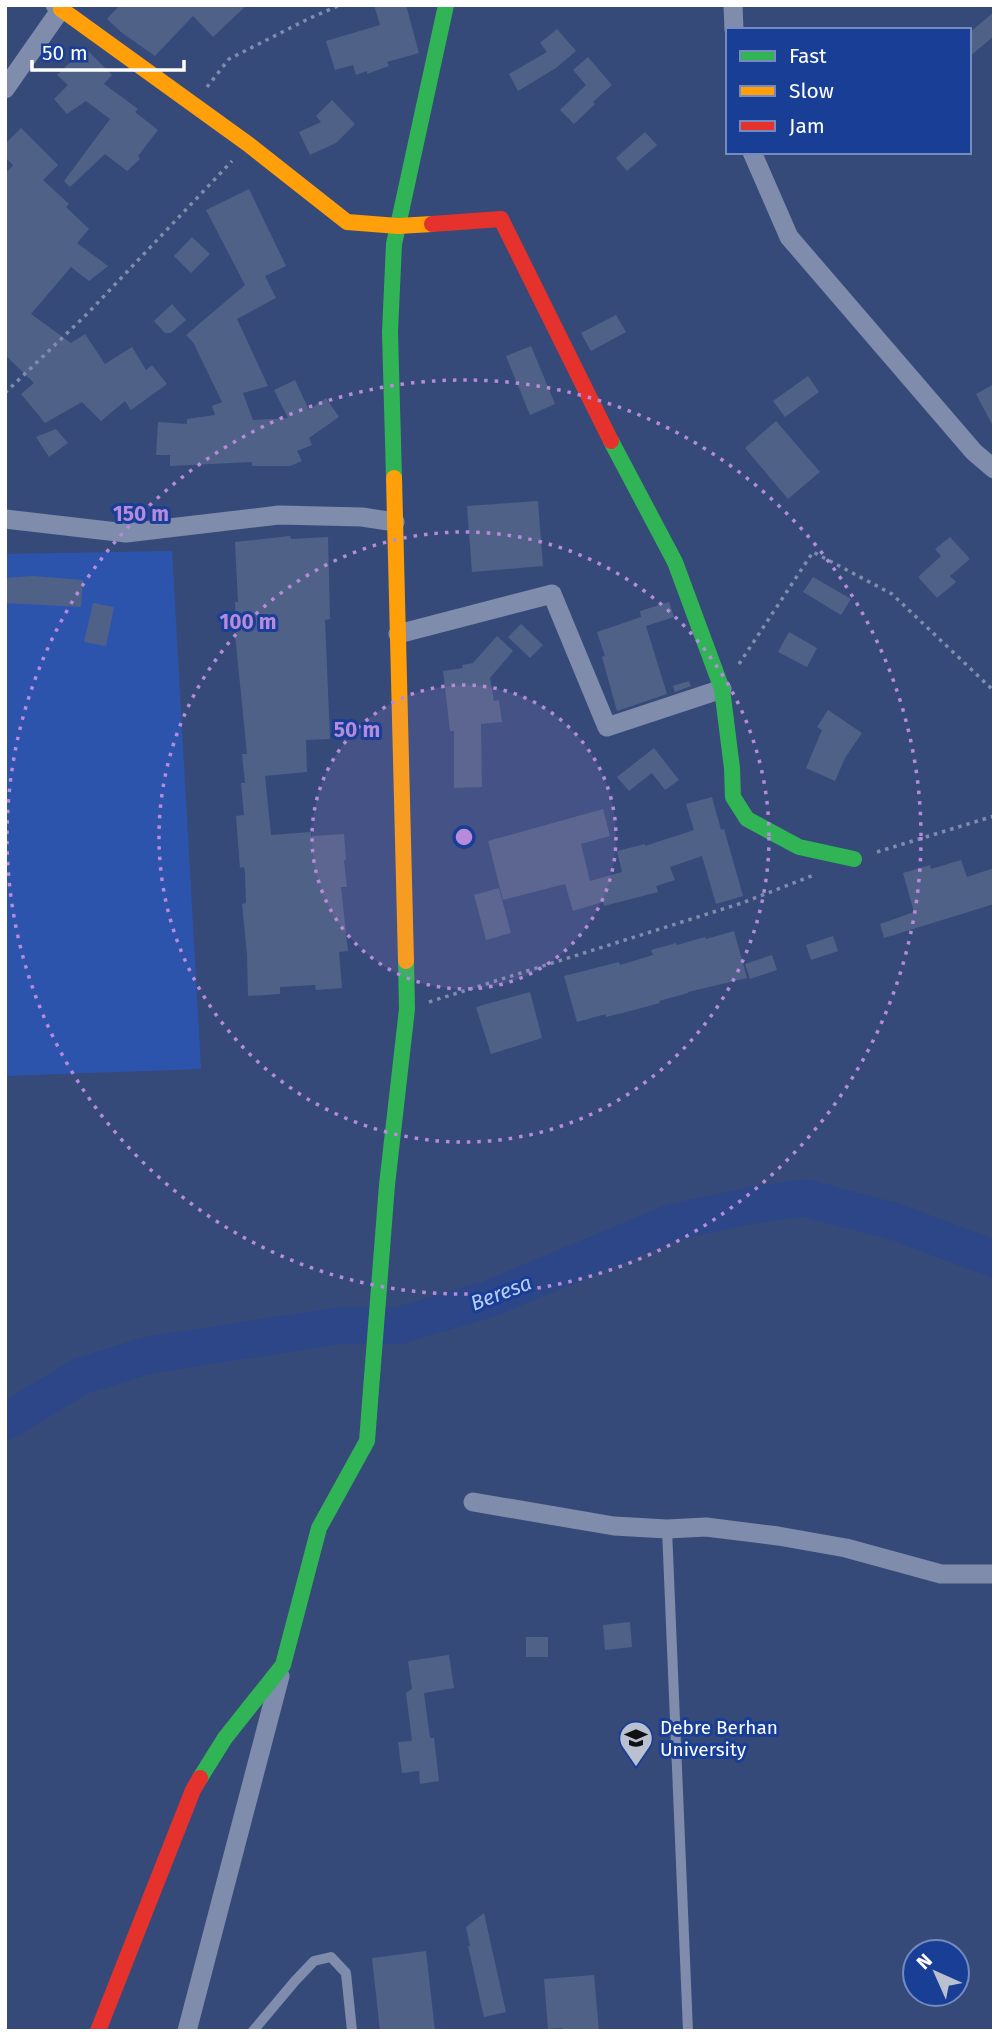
<svg xmlns="http://www.w3.org/2000/svg" width="999" height="2036" viewBox="0 0 999 2036" font-family="'Fira Sans',sans-serif">
<style>
.green{fill:#2d54ad}
.lines{fill:none;stroke-linecap:round;stroke-linejoin:round}
.river{stroke:#2c4688;stroke-width:37}
.building{fill:#506187}
.path{stroke:#7f8cab;stroke-width:3.5;stroke-dasharray:3.5 5;stroke-linecap:butt}
.lane{stroke:#7f8cab;stroke-width:10}
.street{stroke:#7f8cab;stroke-width:19}
.fast{stroke:#30b455;stroke-width:16}
.slow{stroke:#ff9f0a;stroke-width:16}
.jam{stroke:#e5322d;stroke-width:16}
.ring{fill:none;stroke:#b68bdc;stroke-width:3.5;stroke-dasharray:3.5 7}
.labels{text-anchor:middle;stroke-width:6;stroke-linejoin:round;paint-order:stroke}
.poi-label{font-size:19px;fill:#fff;stroke:#193e96;text-anchor:start}
.water-label{font-size:21px;font-style:italic;fill:#b8ccf7;stroke:#193e96}
.centre{fill:#b68bdc;stroke:#193e96;stroke-width:3.5}
.ring-label{font-size:21px;text-anchor:middle;font-weight:bold;fill:#b68bdc;stroke:#193e96;stroke-width:6;stroke-linejoin:round;paint-order:stroke}
</style>
<rect width="100%" height="100%" fill="#364a79"/>
<path class="green" d="M172 551 201 1069 5 1076V554Z"/>
<g class="lines">
<path class="river" d="M5 1422 81 1376 149 1355 344 1325 397 1326 489 1299 673 1222 753 1205 805 1198 896 1222 994 1259"/>
</g>
<path class="building" d="M120 5H247L213 37 193 16 155 56 121 32 107 19Z
M374 5H406L419 53 387 62 389 66 367 74V71L356 75 353 65 335 70 326 41 380 25Z
M994 12V36L969 57V33Z
M557 29 576 51 556 68 518 91 509 74 547 52 540 43Z
M85 48 112 75 104 84 138 109 135 112 158 130 138 156 140 159 127 171 105 154 70 187 64 181 110 119 86 101 67 114 54 99 68 85 57 75Z
M588 57 612 85 593 102 595 104 574 124 560 110 586 85 573 70Z
M332 100 355 124 336 143 310 155 299 132 321 122 316 116Z
M21 128 58 165 43 180 69 204 66 207 89 229 77 243 108 266 89 281 71 267 31 314 71 343 85 334 105 364 132 347 146 370 152 365 167 384 131 410 125 401 101 421 82 402 45 423 21 394 34 383 5 355V174L13 165 5 157V144Z
M645 132 657 145 627 171 616 158Z
M249 189 286 266 265 276 276 298 237 319 268 386 243 393 253 420 288 418 274 390 295 380 309 410 326 398 339 417 309 438 312 445 297 451 302 461 290 466H252V462L170 466V455H156L158 422 187 424V419L215 415 212 406 222 402 193 342 186 335 245 285 206 210Z
M192 237 210 254 191 273 174 256Z
M172 304 186 320 171 333H165L154 321Z
M616 315 626 332 591 351 581 333Z
M531 346 555 404 530 415 506 356Z
M808 376 819 392 785 417 773 401Z
M994 384V428L976 394Z
M776 421 820 472 788 499 745 448Z
M56 429 68 443 49 457 36 437Z
M538 501 543 566 472 572 467 506Z
M290 536 291 539 328 537 330 619 325 620 330 739 306 740 307 772 265 776 271 835 311 832V836L344 834 346 860H344L347 887H341L348 951 339 952 342 988 316 990 315 985 280 987V994L248 996 247 954 242 904 246 903 245 873 244 867 240 868 236 816 244 815 241 783H245L242 754H247L235 634H236L235 602H238L235 542Z
M950 537 970 559 950 576 956 582 937 598 918 577 941 556 935 549Z
M33 576 83 580 81 607 5 603V578Z
M813 577 851 599 841 615 803 592Z
M669 602 674 617 646 626 667 694 617 711 602 657 605 656 597 632 641 617 640 611Z
M93 603 114 607 106 646 84 642Z
M521 624 543 645 530 658 508 637Z
M789 632 817 648 807 667 778 652Z
M497 636 513 651 490 678 494 701 499 700 502 722 481 724 482 787 454 788V731H450L443 671 463 668 462 665 473 663Z
M689 681 691 686 675 692 673 686Z
M828 710 862 733 845 758 835 781 806 768 822 730 817 727Z
M654 748 679 780 665 790 652 773 629 791 617 777Z
M712 797 721 830 724 829 743 896 716 904 702 856 670 867 675 880 656 886 658 892 604 906 603 902 573 911 565 884 503 900 488 841 603 809 610 836 581 844 590 881 622 872 617 851 645 844V846L694 830 686 804Z
M961 860 967 877 994 868V904L884 938 880 924 914 912 903 873 930 865 931 869Z
M499 888 511 933 486 940 474 895Z
M734 931 747 978 688 992V993L659 1001 660 1003 630 1011 606 1017V1014L577 1022 564 976 619 962 620 965 653 955 651 950 676 943 677 945 705 937 706 939Z
M833 936 838 951 811 960 806 945Z
M772 955 777 970 750 979 745 964Z
M530 992 542 1038 491 1054 476 1007Z
M630 1622 632 1647 605 1650 603 1625Z
M526 1637H548V1657H526Z
M449 1655 454 1688 424 1693 430 1738H434L439 1781 420 1784 419 1771 402 1773 398 1742 412 1741 406 1693 412 1689 408 1661Z
M484 1913 506 2012 484 2017 468 1946H470L466 1927Z
M426 1951 435 2031H380L372 1958Z
M594 1975 599 2031H562V2028L548 2029 544 1979Z"/>
<g class="lines">
<path class="path" d="M207 87 229 59 308 19 340 5
M5 393 88 313 232 161
M739 664 813 552 892 594 994 691
M877 852 994 816
M429 1002 742 903 814 875"/>
<path class="lane" d="M667 1529 688 2031
M253 2031 295 1981 314 1961 331 1957 346 1973 352 2031"/>
<path class="street" d="M733 5 734 30
M5 89 61 9 55 5
M752 152 789 237 974 452 994 469
M5 519 126 533 279 515 362 517 395 522
M398 634 552 594 607 727 722 689
M473 1502 614 1526 667 1529 706 1527 778 1536 846 1548 941 1574H994
M187 2031 280 1676"/>
<path class="fast" d="M611 441 675 562 722 689 732 768 733 797 747 819 799 847 854 859
M394 478 390 332 394 244 446 5
M200 1778 225 1738 283 1665 319 1528 367 1441 387 1185 407 1009 406 961"/>
<path class="slow" d="M63 5 61 9 248 144 347 222 398 226 432 224
M394 478 406 961"/>
<path class="jam" d="M432 224 501 219 611 441
M98 2031 193 1790 200 1778"/>
</g>
<circle cx="464" cy="837" r="152" fill="#b68bdc" fill-opacity=".12"/>
<g class="ring">
<circle cx="464" cy="837" r="152"/>
<circle cx="464" cy="837" r="305"/>
<circle cx="464" cy="837" r="457"/>
</g>
<defs>
<g id="university-pin" transform="scale(1.75)"><path d="M0 17L-7.5 6A9.5 9.5 0 1 1 7.5 6Z" fill="#b9c0d0" stroke="#193e96"/><path d="M0-5L7-2L0 1L-7-2ZM-4 1L0 2.5L4 1V4Q0 6-4 4Z" fill="#111"/></g>
</defs>
<g fill-rule="evenodd">
<use href="#university-pin" x="636" y="1738"/>
</g>
<g class="labels">
<g class="poi-label">
<text x="660" y="1734">Debre Berhan<tspan x="660" dy="22">University</tspan></text>
</g>
<g class="water-label">
<text transform="translate(501 1293) rotate(-21)" y="7">Beresa</text>
</g>
</g>
<circle cx="464" cy="837" r="10" class="centre"/>
<g class="ring-label">
<text x="141" y="521">150 m</text>
<text x="248" y="629">100 m</text>
<text x="357" y="737">50 m</text>
</g>
<rect width="999" height="2036" fill="none" stroke="#ffffff" stroke-width="14"/>
<rect x="726" y="28" width="245" height="126" fill="#193e96" stroke="#758bc0" stroke-width="2"/>
<rect x="740" y="51" width="35" height="10" fill="#30b455" stroke="#758bc0" stroke-width="2"/>
<text x="789" y="63" font-size="21" fill="#ffffff">Fast</text>
<rect x="740" y="86" width="35" height="10" fill="#ff9f0a" stroke="#758bc0" stroke-width="2"/>
<text x="789" y="98" font-size="21" fill="#ffffff">Slow</text>
<rect x="740" y="121" width="35" height="10" fill="#e5322d" stroke="#758bc0" stroke-width="2"/>
<text x="789" y="133" font-size="21" fill="#ffffff">Jam</text>
<g transform="translate(936 1973) rotate(315)"><circle r="33" fill="#193e96" stroke="#758bc0" stroke-width="2"/>
<path d="M0-5L12 26L0 18L-12 26Z" fill="#b9c0d0"/>
<text y="-10" font-size="19" font-weight="bold" text-anchor="middle" fill="#ffffff">N</text>
</g>
<path d="M32 60v10h152v-10" fill="none" stroke="#ffffff" stroke-width="3.5"/>
<text x="42" y="60" font-size="21" fill="#ffffff" stroke="#193e96" stroke-width="5" paint-order="stroke">50 m</text>
</svg>
